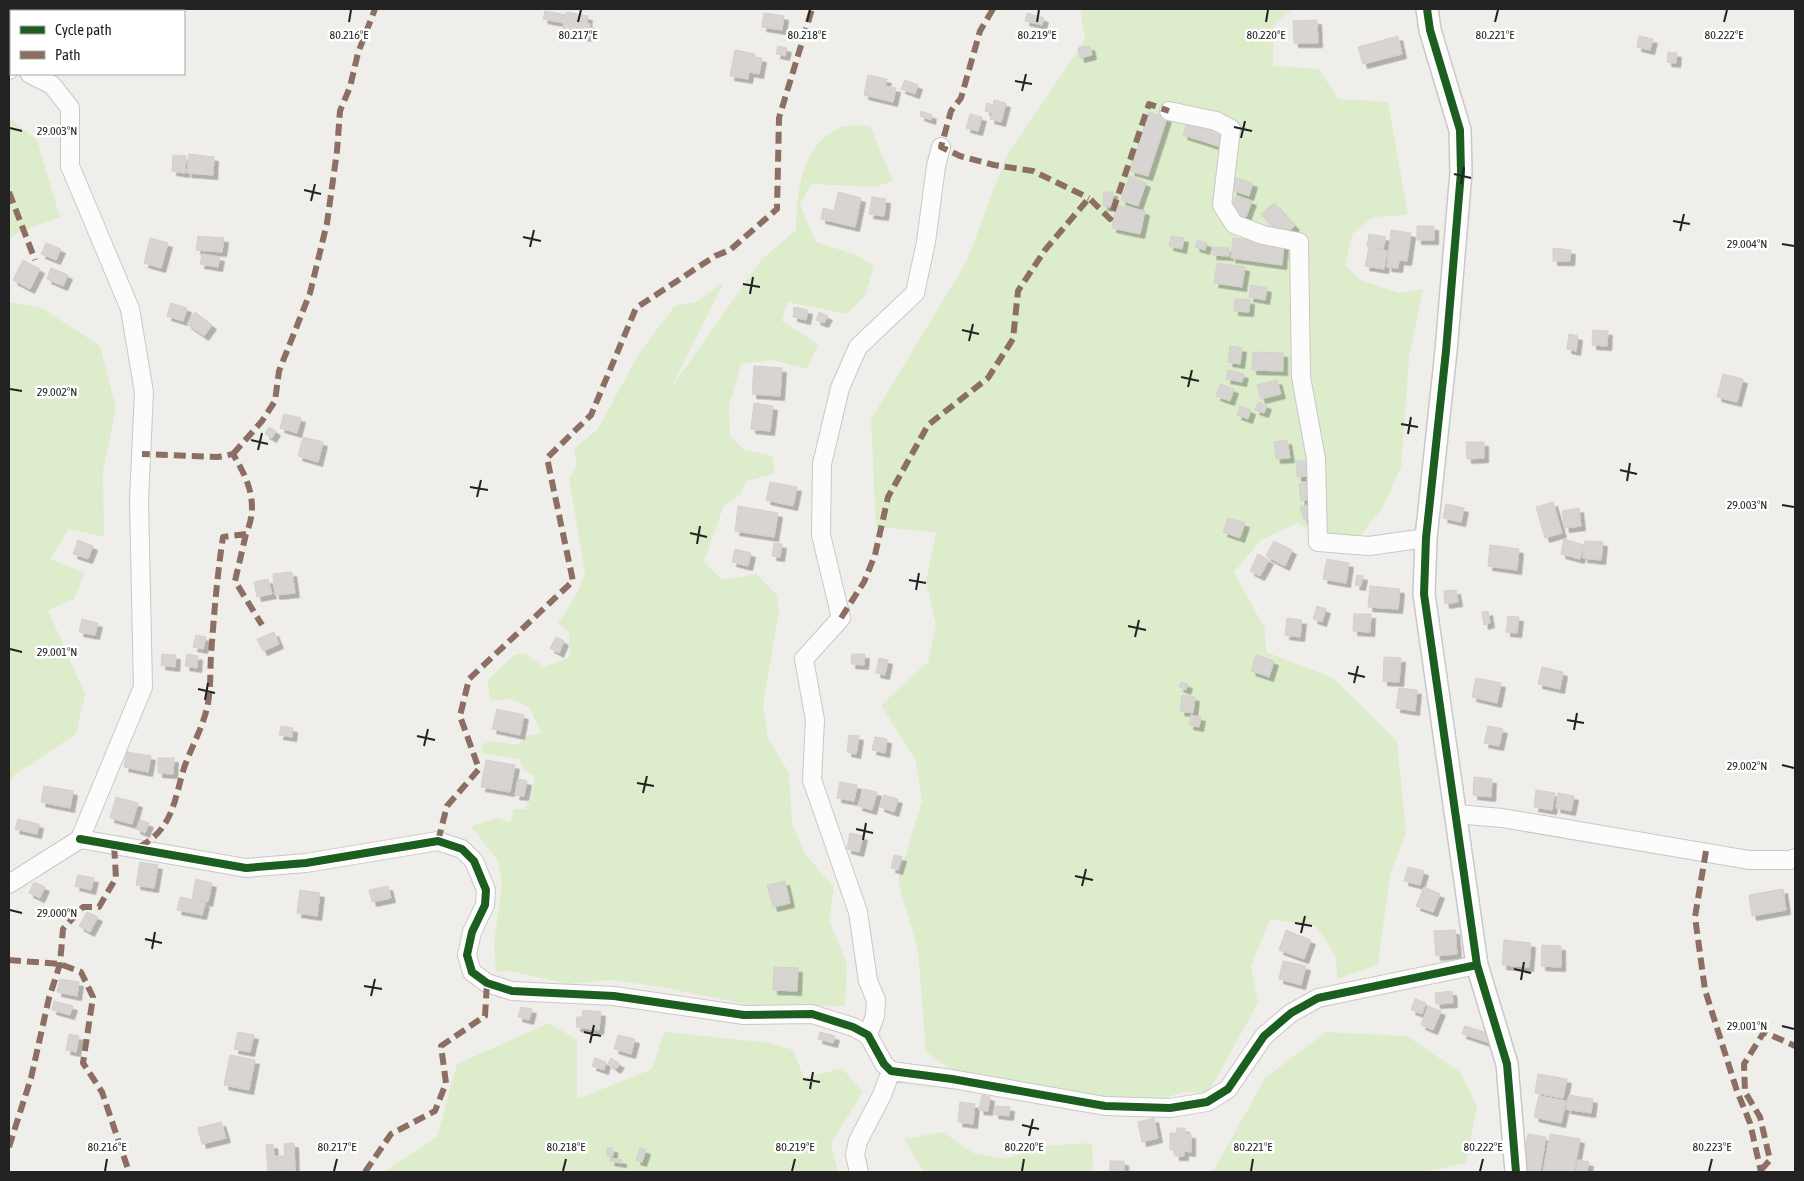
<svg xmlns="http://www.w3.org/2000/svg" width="1804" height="1181" viewBox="0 0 1804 1181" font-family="'Asap Condensed',sans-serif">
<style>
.grass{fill:#ddeccb}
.building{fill:#d7d4d2;stroke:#d3d0cc;filter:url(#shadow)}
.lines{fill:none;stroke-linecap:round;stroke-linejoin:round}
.minor-casing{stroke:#c9c8c7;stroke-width:20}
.tertiary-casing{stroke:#c9c8c7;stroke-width:24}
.minor{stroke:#fdfcfc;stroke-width:18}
.tertiary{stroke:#fdfcfc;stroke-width:21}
.quiet{stroke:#8d6e63;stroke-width:6;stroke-dasharray:12 6;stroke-linecap:butt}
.cycleway-casing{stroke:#fff;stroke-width:11}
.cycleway{stroke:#1b5e20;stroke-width:8}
.ticks{fill:none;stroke:#222;stroke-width:2}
.ticks-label{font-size:12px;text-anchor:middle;fill:#222;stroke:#fff;stroke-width:5;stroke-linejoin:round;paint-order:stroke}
</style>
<defs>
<filter id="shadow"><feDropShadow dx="4.5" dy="4.5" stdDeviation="0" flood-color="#0004"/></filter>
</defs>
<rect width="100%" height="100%" fill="#f0eeeb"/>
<path class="grass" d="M1080 9H1293L1274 24 1273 66 1319 69 1338 99 1388 102 1408 215 1373 217 1353 233 1345 265 1360 280 1399 293 1423 289 1409 357 1401 467 1383 507 1355 542 1333 541 1297 523 1261 540 1234 572 1265 629 1266 652 1333 678 1397 741 1406 833 1390 874 1378 965 1337 979 1336 956 1316 926 1270 919 1251 966 1258 1003 1208 1093 1182 1092 1142 1107 968 1081 926 1052 918 950 898 881 922 801 916 761 881 705 928 662 936 625 926 581 936 532 876 527 871 419 967 261 1006 157 1085 39Z
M9 118 37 140 60 217 17 233 9 240Z
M870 126 893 181 875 187 811 184 800 205 816 242 856 255 874 266 865 296 847 314 788 302 782 321 818 344 807 369 773 360 741 364 729 406 730 437 745 450 773 456 774 474 746 481 740 495 724 505 704 562 722 580 756 574 777 595 779 611 763 705 768 738 789 773 792 823 804 853 834 887 829 920 847 964 845 1006 751 1005 656 986 610 980 568 984 510 971 496 972 494 943 502 882 497 860 471 826 497 818 510 822 514 809H525L531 796 535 776 524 770 519 759 481 753 483 744 492 741 517 745 527 736 542 734 529 707 511 699 490 701 488 680 514 655 524 653 544 667 570 657 569 632 558 623 576 596 585 574 569 479 577 466 574 449 598 429 639 353 675 306 696 302 724 282 671 388 762 259 796 230C797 193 800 146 839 128 847 124 862 126 870 126Z
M9 302 42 308 100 346 116 409 103 471 104 537 69 529 50 559 85 573 74 599 48 610 85 694 76 734 14 775 9 786Z
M549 1023 577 1040V1099L652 1069 664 1032 771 1043 793 1050 804 1078 842 1068 863 1092 831 1143 838 1172H384L437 1137 457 1064Z
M1326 1032 1407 1036 1460 1072 1477 1106 1466 1163 1423 1172H1209L1214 1170 1265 1078Z
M943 1132 973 1153 1005 1159 1043 1146 1092 1143 1093 1172H924L904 1139Z"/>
<path class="building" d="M545 11 566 15V12L588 16 587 23 590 24 588 37 562 32 564 23 543 19Z
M764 13 784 16 782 30 762 27Z
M1027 13 1044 18 1042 25 1025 21Z
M1317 20 1318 43H1294L1293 21Z
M1398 36 1402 54 1363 64 1358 47Z
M1639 36 1653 39 1650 50 1637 47Z
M778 46 787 48 785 56 776 54Z
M1090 46 1092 55 1080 58 1078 48Z
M735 50 755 54V57L762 58 759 74 749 72 748 79 730 76Z
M1668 52 1677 53 1676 63 1667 62Z
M868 75 887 79 885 86 896 88 893 102 864 95Z
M905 80 918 85 915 94 901 89Z
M994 100 1006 103 1001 122 990 119 992 113 985 111 987 103 993 105Z
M921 111 932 115 931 120 920 116Z
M1149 112 1167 118 1148 176 1130 171Z
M970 114 982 117 978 131 966 128Z
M1189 118 1226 130 1221 147 1183 135Z
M189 154 214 157 213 175 187 173Z
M173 155 186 156 185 173 172 171Z
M1130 176 1146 183 1138 206 1121 200Z
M1236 178 1253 183 1249 196 1232 190Z
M838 192 861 198 855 227 821 219 823 208 834 211Z
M1104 192H1113L1112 207 1103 206Z
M1236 196 1252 201 1246 217 1230 212Z
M872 197 886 199 884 216 869 214Z
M1274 203 1295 226 1282 237 1261 214Z
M1116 205 1145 211 1140 234 1112 228Z
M1417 226H1434V240H1417Z
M1391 230 1411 233 1407 261 1399 260 1398 268 1387 267Z
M1369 234 1386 237 1383 249 1367 246Z
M198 236 224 238 222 252 196 250Z
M1171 236 1184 238 1182 249 1169 246Z
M150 238 168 243 161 268 144 263Z
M1233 238 1284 244 1282 265 1231 258Z
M1197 240 1207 243 1205 250 1195 247Z
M46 243 61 249 56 260 41 254Z
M1213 247 1229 248V256L1212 255Z
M1369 247 1387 251 1384 269 1365 266Z
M1553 248 1571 250 1570 261H1553Z
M202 254 220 257 218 267 200 264Z
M23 260 40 269 30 289 13 280Z
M1217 263 1245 267 1242 287 1214 283Z
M51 268 68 275 63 286 47 279Z
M1251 285 1267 288 1265 300 1249 297Z
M1235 299 1250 300 1249 312 1234 311Z
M171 303 187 308 183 321 167 316Z
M794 307 808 310 806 320 793 317Z
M195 312 212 325 204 336 187 324Z
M819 312 828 316 824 323 816 320Z
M1593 330 1608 331 1607 346 1592 345Z
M1569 334 1578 336 1576 351 1567 349Z
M1230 346 1242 348 1240 364 1228 362Z
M1253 352 1283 353V371L1252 370Z
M754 366 782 368 780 396 752 394Z
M1228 370 1244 374 1242 382 1226 379Z
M1723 374 1743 379 1737 402 1717 397Z
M1277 380 1281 394 1261 399 1257 385Z
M1220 384 1234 389 1230 401 1216 396Z
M1258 402 1267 405 1264 413 1255 410Z
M754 403 773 406 770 431 751 429Z
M1240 406 1251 410 1248 419 1237 415Z
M284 414 301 418 297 433 280 428Z
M269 427 276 431 272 438 265 434Z
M303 437 323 442 318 462 298 456Z
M1287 440 1290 458 1276 459 1274 442Z
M1466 442H1484V458L1467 459Z
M1296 461H1308V476L1297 477Z
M770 482 797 487 793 506 766 500Z
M1309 483 1311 499 1301 501 1299 484Z
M1553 502 1562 533 1545 538 1536 507Z
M1446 504 1464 508 1461 522 1443 518Z
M1308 505 1312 518 1304 520 1300 507Z
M738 506 778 513 774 537 735 531Z
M1579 508 1581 526 1565 528 1562 511Z
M1228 518 1245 523 1240 538 1223 532Z
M1564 539 1584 545 1580 559 1561 554Z
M78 540 93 546 88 559 73 554Z
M1274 541 1292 550 1285 566 1266 556Z
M1585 541 1603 542 1601 560 1583 558Z
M774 543 782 544 780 557 772 556Z
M1490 545 1519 549 1517 570 1488 566Z
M735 549 751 553 748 566 732 562Z
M1258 554 1269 560 1260 576 1250 571Z
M1327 559 1349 563 1346 583 1323 579Z
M292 572 295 593 275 595 273 574Z
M1357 575 1363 576 1361 586 1355 585Z
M268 579 272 594 257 597 254 582Z
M1370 586 1400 589 1398 609 1368 607Z
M1456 590 1458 602 1445 604 1444 591Z
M1317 606 1326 609 1322 622 1313 619Z
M1488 611 1490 623 1484 625 1482 612Z
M1354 614H1371L1370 632 1353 631Z
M1508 616 1519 617 1517 633 1506 632Z
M1287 618 1302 620 1300 637 1285 635Z
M82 619 98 623 95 635 79 632Z
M274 632 279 644 263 651 257 639Z
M196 635 206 637 203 649 193 647Z
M556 637 564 641 559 653 550 648Z
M162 654 176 655 175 667 161 665Z
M187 654 198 656 197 668 185 666Z
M852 654H865L864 665 851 664Z
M1256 655 1274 661 1269 677 1251 671Z
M1384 657 1401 658 1399 682 1383 681Z
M879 658 888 660 885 675 876 673Z
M1542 667 1563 672 1560 689 1538 684Z
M1476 678 1501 683 1497 703 1472 697Z
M1181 682 1188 684 1186 690 1179 687Z
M1399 688 1417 690 1415 711 1396 708Z
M1182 695 1195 697 1193 713 1180 711Z
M497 709 524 715 520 735 492 729Z
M1191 715 1201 717 1199 727 1189 725Z
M281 726 293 728 292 737 279 735Z
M1488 726 1503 729 1499 746 1484 743Z
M849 735 859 736 856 754 847 752Z
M875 737 887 739 885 753 872 750Z
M127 752 151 756 148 772 124 767Z
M158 758H174L173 774 158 773Z
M486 760 515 765 510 792 481 787Z
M1474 777 1492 779 1491 797 1473 795Z
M518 779 527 781 524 796 515 795Z
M840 782 857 785 854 801 837 798Z
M44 786 73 791 70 808 41 802Z
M863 789 877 792 872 810 858 806Z
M1536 790 1555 793 1552 810 1534 807Z
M1558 793 1574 796 1571 811 1556 808Z
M884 795 898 799 894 812 880 807Z
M116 797 138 803 132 824 110 818Z
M18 819 39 824 37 834 15 829Z
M140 820 149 823 145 833 136 829Z
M850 833 863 836 859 852 847 849Z
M894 855 902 857 898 870 891 868Z
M140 862 158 865 154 888 136 885Z
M1408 867 1424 871 1420 885 1404 881Z
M78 875 94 878 91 890 75 886Z
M196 879 212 883 208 902 192 899Z
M785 881 790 903 773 907 767 885Z
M34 882 45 887 40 898 29 893Z
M388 886 391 898 372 902 369 890Z
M1424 887 1440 894 1433 912 1416 906Z
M1783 889 1786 910 1752 916 1749 895Z
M300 890 320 893 317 916 297 913Z
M180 897 205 903 202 915 177 910Z
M87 912 98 917 90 932 79 926Z
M1286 930 1311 940 1304 959 1279 950Z
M1455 930 1457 954 1436 956 1434 931Z
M1504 940 1531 943 1529 967 1502 965Z
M1542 945 1561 946V967L1541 966Z
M1283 961 1306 966 1301 985 1279 979Z
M774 967 798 968 797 991 773 990Z
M60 979 79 982 77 996 57 992Z
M1452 991 1453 1003 1436 1004 1435 993Z
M1415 999 1426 1003 1422 1014 1411 1010Z
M54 1001 73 1006 70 1015 52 1010Z
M1428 1006 1441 1011 1433 1030 1421 1025Z
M521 1007 532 1009 529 1020 518 1017Z
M583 1010 601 1012 599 1030 576 1027 577 1017H582Z
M1465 1026 1491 1034 1489 1043 1462 1034Z
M238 1032 254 1035 250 1052 234 1049Z
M820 1032 835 1036 833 1043 818 1039Z
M69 1034 79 1036 76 1052 66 1050Z
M618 1035 635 1039 631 1054 614 1049Z
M230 1055 255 1060 249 1090 224 1085Z
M595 1058 606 1062 604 1070 592 1066Z
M611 1058 620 1064 616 1069 608 1063Z
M1538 1074 1567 1079 1563 1098 1535 1093Z
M982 1095 990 1097 988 1111 979 1110Z
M1569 1095 1593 1099 1591 1113 1566 1109Z
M1539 1096 1566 1101 1561 1123 1534 1117Z
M960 1102 975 1104 973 1124 958 1122Z
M995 1106 1010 1107 1009 1116 994 1114Z
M1154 1118 1158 1138 1142 1142 1138 1122Z
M221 1122 226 1138 202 1144 198 1128Z
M1177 1128H1185V1134H1191V1152L1184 1151V1156H1175V1150H1170V1133H1176Z
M1528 1134 1546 1137 1540 1172H1521Z
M1550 1134 1580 1139 1574 1172H1543Z
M294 1143 295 1172H268L266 1145 273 1144 274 1156H285L284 1144Z
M607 1148H613V1156H607Z
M640 1148 646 1150 642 1162 636 1160Z
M611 1158 622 1160V1163L610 1161Z
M1578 1160 1589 1162 1587 1172H1576Z
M1110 1161H1124V1172H1110Z"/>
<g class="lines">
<g class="minor-casing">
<path id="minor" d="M21 11 22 9
M9 70 11 52
M1169 111 1216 121 1231 129 1222 205 1234 224 1263 235 1299 242 1301 377 1316 459 1318 542 1369 546 1426 538
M1456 814 1502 818 1749 860H1790L1795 858
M80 839 246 868 306 863 438 841 462 849 474 861 486 890 485 905 472 932 467 955 472 972 487 983 512 991 614 996 744 1015 812 1014 853 1027 868 1035 884 1064 891 1071 952 1079 1105 1106 1170 1108 1207 1102 1228 1089 1264 1036 1291 1013 1318 998 1477 965
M9 884 80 839 143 687 139 500 144 392 130 309 70 166V108L52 85 30 74
M868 1035 875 1016 876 1000 868 981 858 912 812 780 815 720 804 659 841 618 821 535 822 464 840 388 858 347 915 293 926 242 936 166 941 147
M859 1172 855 1155 858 1141 882 1095 891 1071"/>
</g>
<g class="tertiary-casing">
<path id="tertiary" d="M1427 9 1430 30 1460 130 1461 172 1446 351 1426 538 1424 594 1477 965 1507 1064 1516 1172"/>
</g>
<use href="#minor" class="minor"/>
<use href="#tertiary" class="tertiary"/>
<path class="quiet" d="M993 9 980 31 961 98 951 111 941 147 960 156 994 165 1033 171 1089 198
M9 192 35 260
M233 454 262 421 275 401 279 371 310 293 327 223 337 151 340 111 350 87 358 53 375 9
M246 534 235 581 262 625
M841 618 864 582 875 555 888 497 928 425 988 378 1013 339 1018 291 1045 250 1089 198 1110 219 1149 104 1169 111
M438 841 447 806 479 769 460 716 469 679 573 581 547 458 591 415 636 308 715 256 730 250 777 209 779 118 812 9
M139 847C173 829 174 801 184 768 191 748 202 729 207 708 211 691 210 672 211 655 214 615 217 576 223 537L246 534C259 504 249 481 233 454L218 457 142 454
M1706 851 1695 917 1705 990 1737 1091 1750 1123 1761 1172
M9 960 60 964 81 972 93 997 83 1063 102 1092 129 1172
M9 1147 31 1078 49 998 60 964 63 929 83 907H99L116 878 114 844
M1761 1170 1770 1160 1760 1117 1745 1092 1744 1064 1764 1032 1795 1046
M365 1172 391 1134 435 1111 446 1083 441 1046 485 1016 487 983"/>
<g class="cycleway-casing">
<path id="cycleway" d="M1427 9 1430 30 1460 130 1461 172 1446 351 1426 538 1424 594 1477 965 1507 1064 1516 1172
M80 839 246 868 306 863 438 841 462 849 474 861 486 890 485 905 472 932 467 955 472 972 487 983 512 991 614 996 744 1015 812 1014 853 1027 868 1035 884 1064 891 1071 952 1079 1105 1106 1170 1108 1207 1102 1228 1089 1264 1036 1291 1013 1318 998 1477 965"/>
</g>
<use href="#cycleway" class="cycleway"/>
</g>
<path class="ticks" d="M349 22 351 10M578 22 581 10M807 22 810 10M1037 22 1039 10M1266 22 1268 10M1495 22 1498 10M1724 22 1727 10M1015 81 1032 84M1022 91 1026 74M1234 127 1252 131M10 128 22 131M1241 138 1245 121M1454 174 1471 178M1461 184 1464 167M304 190 321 194M311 201 315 184M1673 221 1690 224M1680 231 1684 214M523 237 541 241M1782 244 1794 246M530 247 534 230M743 284 760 287M750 294 753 277M962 330 979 334M969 341 973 324M1181 377 1199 381M1188 387 1192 370M10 389 22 391M1401 424 1418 427M1408 434 1411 417M251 440 268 444M258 450 262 433M1620 470 1637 474M1627 481 1630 463M470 487 488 490M477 497 481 480M1782 505 1794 507M690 533 707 537M697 544 700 526M909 580 926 583M916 590 919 573M1128 626 1146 630M1135 637 1139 620M10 649 22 652M1348 673 1365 677M1354 683 1358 666M198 689 215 693M205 700 208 683M1567 720 1584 723M1574 730 1577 713M417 736 435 740M424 746 428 729M1782 765 1794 768M637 783 654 786M643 793 647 776M856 829 873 833M863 840 866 823M1075 876 1093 880M1082 886 1086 869M10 910 22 913M1295 923 1312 926M1301 933 1305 916M145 939 162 943M152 949 155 932M1514 969 1531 973M1521 980 1524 962M364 986 382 989M371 996 375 979M1782 1026 1794 1029M584 1032 601 1036M590 1043 594 1025M803 1079 820 1082M810 1089 813 1072M1022 1125 1039 1129M1029 1136 1033 1119M105 1171 107 1159M334 1171 337 1159M563 1171 566 1159M792 1171 795 1159M1022 1171 1024 1159M1251 1171 1253 1159M1480 1171 1483 1159M1709 1171 1712 1159"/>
<g class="ticks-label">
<text x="349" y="39">80.216°E</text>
<text x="578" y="39">80.217°E</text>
<text x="807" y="39">80.218°E</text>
<text x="1037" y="39">80.219°E</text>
<text x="1266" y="39">80.220°E</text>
<text x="1495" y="39">80.221°E</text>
<text x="1724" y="39">80.222°E</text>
<text x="57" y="135">29.003°N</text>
<text x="1747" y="248">29.004°N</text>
<text x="57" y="396">29.002°N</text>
<text x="1747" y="509">29.003°N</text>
<text x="57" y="656">29.001°N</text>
<text x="1747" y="770">29.002°N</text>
<text x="57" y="917">29.000°N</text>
<text x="1747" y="1030">29.001°N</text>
<text x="107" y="1151">80.216°E</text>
<text x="337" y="1151">80.217°E</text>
<text x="566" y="1151">80.218°E</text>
<text x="795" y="1151">80.219°E</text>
<text x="1024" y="1151">80.220°E</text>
<text x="1253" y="1151">80.221°E</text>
<text x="1483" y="1151">80.222°E</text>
<text x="1712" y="1151">80.223°E</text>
</g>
<rect width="1804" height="1181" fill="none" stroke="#222222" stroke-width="20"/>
<rect x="10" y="10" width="175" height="65" fill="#ffffff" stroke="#a7a7a7"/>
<rect x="20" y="26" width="25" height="8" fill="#1b5e20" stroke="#a7a7a7"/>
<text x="55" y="35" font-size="15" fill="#222222">Cycle path</text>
<rect x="20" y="51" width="25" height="8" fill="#8d6e63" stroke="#a7a7a7"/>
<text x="55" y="60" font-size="15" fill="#222222">Path</text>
</svg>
